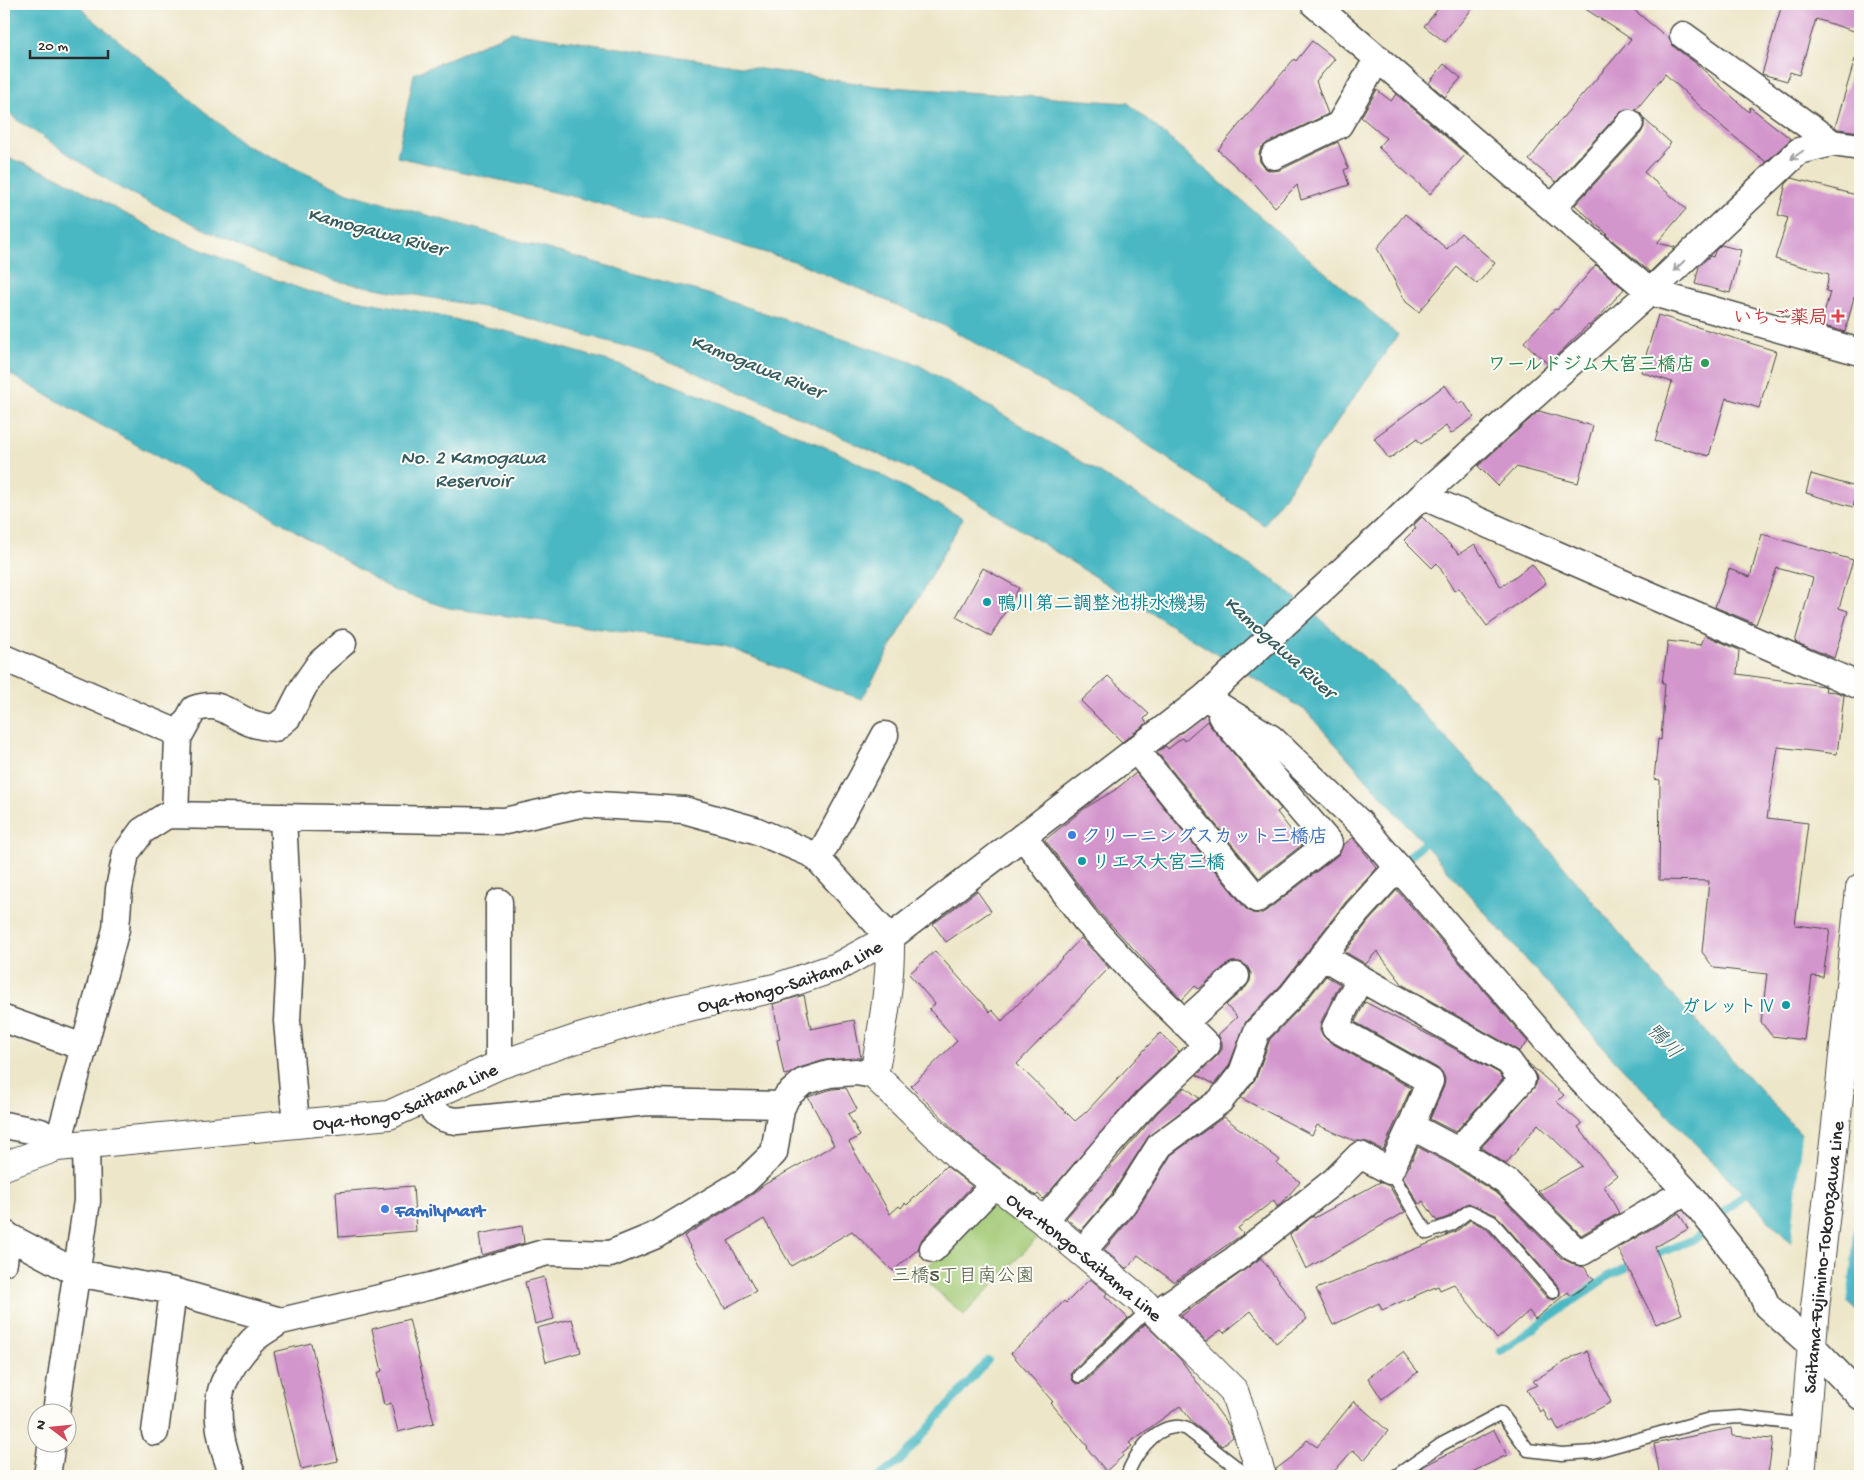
<svg xmlns="http://www.w3.org/2000/svg" width="1864" height="1480" viewBox="0 0 1864 1480" font-family="'Gochi Hand','Klee One',sans-serif">
<style>
.green{fill:#a1c975;stroke:#667a50}
.water{fill:#4ab8c3;stroke:#3a7277}
.pier{fill:#ede6c9}
.lines{fill:none;stroke-linecap:round;stroke-linejoin:round}
.stream{stroke:#4ab8c3;stroke-width:8}
.building{fill:#d396cc}
.lane-casing{stroke:#484743;stroke-width:15}
.street-casing{stroke:#484743;stroke-width:29}
.secondary-casing{stroke:#484743;stroke-width:30}
.primary-casing{stroke:#484743;stroke-width:30}
.lane{stroke:#fff;stroke-width:12}
.street{stroke:#fff;stroke-width:26}
.secondary{stroke:#fff;stroke-width:28}
.primary{stroke:#fff;stroke-width:28}
.oneway{stroke:#a0a0a0}
.health-dot{fill:#e0444e;stroke:#fdfcf7;stroke-width:2}
.leisure-dot{fill:#2e9e5b;stroke:#fdfcf7;stroke-width:2}
.culture-dot{fill:#0f9aa8;stroke:#fdfcf7;stroke-width:2}
.shop-dot{fill:#3f7fe0;stroke:#fdfcf7;stroke-width:2}
.labels{text-anchor:middle;stroke-width:4;stroke-linejoin:round;paint-order:stroke}
.health-label{font-size:19px;font-weight:bold;fill:#be3a42;stroke:#fdfcf7;text-anchor:end}
.leisure-label{font-size:19px;font-weight:bold;fill:#27864d;stroke:#fdfcf7;text-anchor:end}
.culture-label{font-size:19px;font-weight:bold;fill:#0d838f;stroke:#fdfcf7;text-anchor:start}
.shop-label{font-size:19px;font-weight:bold;fill:#366cbe;stroke:#fdfcf7;text-anchor:start}
.street-label{font-size:19px;fill:#2b2b2b;stroke:#fdfcf7}
.park-label{font-size:19px;fill:#4e5a41;stroke:#fdfcf7}
.water-label{font-size:20px;font-style:italic;fill:#365c60;stroke:#fdfcf7}
</style>
<rect width="100%" height="100%" fill="#fdfcf7"/>
<filter id="ink" filterUnits="userSpaceOnUse"><feTurbulence type="fractalNoise" baseFrequency=".02" numOctaves="2"/><feDisplacementMap in="SourceGraphic" scale="10" xChannelSelector="R" yChannelSelector="G"/><feConvolveMatrix kernelMatrix="1 2 1 2 8 2 1 2 1" color-interpolation-filters="sRGB"/></filter>
<filter id="wash" filterUnits="userSpaceOnUse"><feTurbulence type="fractalNoise" baseFrequency=".0096" numOctaves="4" result="noise"/><feDisplacementMap in="SourceGraphic" scale="20" xChannelSelector="R" yChannelSelector="G"/><feGaussianBlur stdDeviation="1.12" result="paint"/><feColorMatrix in="noise" values="0 0 0 0 0 0 0 0 0 0 0 0 0 0 0 0 0 1.4 0 .05"/><feComposite in="paint" operator="in"/></filter>
<g filter="url(#wash)">
<rect width="100%" height="100%" fill="#ede6c9"/>
<path class="green" d="M996 1198 1040 1235 964 1315 919 1275Z"/>
<path class="water" d="M4 4H78L90 17 245 145 348 193 708 294 917 364 1066 452 1278 583 1395 684 1531 828 1671 994 1860 1197V1315L1609 1054 1481 908 1306 711 966 495 796 416 655 355 500 310 336 281 255 254 120 188 17 120 4 108Z
M511 32 876 86 1128 103 1398 335 1264 525 1129 432 947 327 797 262 580 198 397 157 414 74Z
M4 156 58 177 163 234 255 272 307 291 417 311 509 332 622 365 728 406 837 452 963 518 862 699 829 688 725 646 449 608 395 591 269 515 178 468 4 371Z"/>
<path class="pier" d="M1802 1131 1858 1192 1847 1305 1791 1246Z"/>
<g class="lines">
<path class="stream" d="M1404 861 1431 837
M1650 1257 1697 1238 1750 1188
M1501 1351 1610 1275 1635 1264
M880 1476 900 1461 988 1360"/>
</g>
<g id="blocks">
<path class="building" d="M1442 4H1476L1445 42 1424 26Z
M1578 4H1627L1669 39 1674 47 1697 64 1749 112 1750 107 1791 139 1766 162 1726 130 1665 74 1636 110 1626 109 1619 113 1556 182 1529 160 1550 132 1631 39Z
M1782 4H1860V33L1816 19 1799 75 1790 72 1787 81 1762 74Z
M1312 41 1335 59 1316 81 1328 114 1267 143 1261 148 1259 154 1260 162 1266 169 1272 171 1280 170 1338 142 1348 168 1344 170 1349 185 1301 200 1297 185 1275 207 1255 184 1218 150 1294 59 1296 61Z
M1855 59 1860 60V132L1838 129 1835 127Z
M1444 64 1461 78 1445 97 1429 83Z
M1377 90 1391 101 1396 94 1466 154 1430 194 1378 147 1386 138 1361 117Z
M1644 119 1671 143 1644 172 1686 209 1657 243 1675 247 1650 272 1606 235 1607 234 1575 205 1641 133 1644 127Z
M1792 178 1860 196V299L1854 297 1845 332 1821 325 1830 292 1826 291 1829 274 1775 259 1788 218 1778 215 1786 184Z
M1405 214 1447 249 1461 233 1495 263 1477 284 1457 267 1419 312 1406 302 1377 248Z
M1721 245 1741 250 1730 293 1695 284 1699 266 1710 256 1713 257 1715 251Z
M1596 265 1624 289 1600 316 1589 326 1588 325 1548 364 1524 342 1555 309 1557 310Z
M1658 315 1776 351 1759 408 1726 398 1709 456 1655 441 1672 382 1641 372Z
M1445 385 1458 404 1463 401 1474 417 1451 434 1446 426 1421 444 1417 439 1389 459 1374 438Z
M1539 411 1593 426 1578 483 1516 467 1498 486 1478 466Z
M1811 474 1859 488 1853 507 1806 493Z
M1422 517 1459 554 1475 544 1501 587 1532 564 1546 583 1487 626 1459 588 1454 591 1437 563 1432 568 1404 540 1416 528 1414 525Z
M1762 534 1853 560 1839 608 1848 611 1834 658 1795 642 1813 578 1777 568 1756 624 1715 607 1729 569 1750 577Z
M983 568 1019 588 991 636 956 617Z
M1705 635 1739 650 1737 674 1823 686 1826 687 1825 691 1836 692 1844 695 1837 754 1778 747 1767 818 1808 823 1795 925 1830 929 1823 977 1812 976 1804 1040 1772 1036 1761 1022 1767 974 1714 968 1702 952 1709 881 1659 880 1660 780 1654 779 1658 739 1661 740 1665 683H1662L1668 641 1701 645Z
M1108 676 1149 714 1144 719 1147 723 1122 742 1081 701Z
M1207 721 1210 726 1281 809 1277 812 1302 845 1259 878 1157 752 1166 746 1168 749 1182 738 1184 741Z
M1136 773 1245 908 1252 913 1260 914 1266 911 1338 855 1343 845 1353 838 1377 868 1345 903 1281 985 1246 1021 1229 1066 1214 1084 1197 1075 1218 1055 1222 1049V1042L1218 1035 1237 1017 1226 1005 1246 987 1250 981 1251 973 1247 966 1240 962H1232L1226 965 1199 989 1195 986 1182 1000 1098 911 1045 840 1085 808 1115 790Z
M1397 890 1528 1042 1519 1051 1403 985 1377 951 1366 964 1345 952 1368 922Z
M977 891 991 911 946 942 933 924Z
M1081 938 1109 968 1017 1064 1075 1121 1086 1112 1160 1033 1179 1051 1136 1092 1043 1199 1038 1194 1036 1196 967 1143 911 1086 957 1041 929 1009 935 1004 909 974 935 951 990 1012 992 1010 1002 1021Z
M1326 976 1340 984 1321 1022 1320 1029 1323 1036 1328 1041 1411 1088 1383 1150 1367 1142 1355 1141 1317 1125 1312 1135 1241 1098 1256 1078 1270 1039 1303 1005Z
M804 995 811 1029 854 1020 861 1058 825 1060 799 1068 789 1074 784 1075 777 1040 780 1039 773 1004Z
M1365 1002 1435 1038 1499 1073 1503 1079 1455 1132 1430 1119 1444 1086 1445 1079 1442 1072 1437 1068 1355 1022Z
M1527 1062 1564 1095 1557 1102 1582 1124 1578 1127 1617 1176 1604 1186 1619 1213 1581 1235 1538 1191 1582 1166 1538 1124 1506 1164 1481 1148 1536 1085 1537 1077Z
M1185 1087 1199 1098 1148 1137 1111 1195 1081 1231 1066 1218 1158 1112Z
M846 1088 857 1109 848 1114 860 1136 849 1142 890 1214 899 1206 901 1208 905 1203 907 1205 946 1166 972 1186 922 1239 918 1249 893 1271 852 1231 791 1266 764 1219 728 1241 756 1291 725 1308 684 1236 753 1194 762 1186 834 1145 808 1097 832 1089Z
M1224 1117 1280 1160 1277 1164 1300 1182 1282 1203 1277 1207 1274 1200 1238 1228 1243 1234 1174 1282 1138 1255 1127 1269 1104 1250 1136 1212 1171 1155Z
M1418 1147 1450 1164 1499 1195 1561 1258 1575 1265 1584 1267 1594 1280 1571 1296 1568 1292 1535 1319 1529 1311 1497 1339 1454 1284 1440 1290 1438 1286 1382 1310 1379 1303 1333 1325 1316 1289 1447 1236 1446 1235 1457 1231 1470 1220 1487 1229 1547 1298 1554 1300 1560 1295 1559 1287 1496 1215 1468 1203 1448 1217 1437 1221 1423 1201 1419 1204 1403 1178 1409 1166 1411 1165 1410 1164Z
M1380 1182 1389 1186 1405 1212 1306 1269 1290 1235 1313 1216 1314 1218Z
M413 1186 416 1231 339 1237 336 1192Z
M1679 1213 1688 1229 1655 1247 1682 1314 1656 1324 1618 1248Z
M522 1226 524 1243 482 1255 479 1234Z
M1261 1258 1307 1319 1276 1343 1251 1311 1224 1333 1221 1330 1206 1341 1181 1316Z
M544 1277 554 1319 535 1324 525 1282Z
M1090 1279 1107 1293 1105 1296 1128 1318 1073 1370 1071 1374 1073 1381 1077 1384 1085 1382 1145 1324 1181 1360 1229 1426 1233 1437 1222 1446 1194 1424 1180 1406 1129 1443 1132 1446 1122 1454 1123 1456 1106 1471 1087 1448 1088 1447 1051 1403 1053 1402 1011 1353 1034 1333 1064 1301 1066 1303Z
M409 1319 434 1423 398 1432 391 1403 384 1405 377 1373 382 1371 372 1329Z
M572 1319 581 1352 546 1362 537 1328Z
M311 1343 338 1461 301 1469 274 1352Z
M1587 1351 1611 1402 1559 1431 1553 1420 1550 1422 1543 1410 1540 1412 1527 1390 1537 1385 1533 1381 1576 1355Z
M1403 1352 1418 1372 1382 1399 1368 1378Z
M1354 1401 1388 1431 1364 1460 1353 1450 1330 1476H1277L1276 1469 1292 1457 1307 1440 1317 1447Z
M1731 1428 1732 1436 1773 1439 1768 1474 1737 1473 1713 1476H1660L1654 1444Z
M1494 1430 1507 1455 1464 1476H1410L1424 1466Z"/>
</g>
</g>
<g filter="url(#ink)">
<use href="#blocks" fill-opacity="0" stroke="#484743" stroke-width="1"/>
<g class="lines">
<g class="lane-casing">
<path id="lane" d="M1390 1171 1427 1233 1452 1224 1469 1211 1492 1222 1553 1292
M1079 1376 1150 1308
M1127 1476C1133 1457 1153 1428 1175 1427 1179 1426 1184 1428 1187 1429L1248 1476
M1396 1476 1442 1444 1501 1413 1528 1450 1562 1454 1593 1452 1710 1419 1740 1417 1806 1425"/>
</g>
<g class="street-casing">
<path id="street" d="M1314 4 1650 292 1860 352
M1683 35 1832 143
M1274 156 1339 125 1378 58
M1552 208 1630 123
M1422 496 1860 686
M4 658 180 734
M1205 697 1271 738 1360 823 1570 1068 1686 1191 1755 1279 1767 1306 1811 1345 1860 1396
M1136 750 1257 899 1329 843 1221 716
M175 815 178 738 194 709C218 701 224 710 244 720 254 725 264 727 275 728L288 717 304 686 320 663 343 643
M283 817 290 961 287 1021 296 1124
M1023 836 1086 921 1138 977 1207 1045 1147 1102 1110 1143 1044 1221
M818 859 885 735
M499 902V1065
M1322 956 1360 978
M4 1019 83 1047
M1184 1023 1236 976
M425 1099C435 1114 438 1119 457 1121L648 1102 783 1105
M4 1125 41 1132 57 1147 116 929 119 889 126 853 142 831 167 815 505 821 580 804 684 810 755 830 814 855 890 938 1205 697 1392 525 1422 496 1650 292 1799 151 1832 143 1860 147
M1411 1126 1430 1081 1335 1028 1360 978 1509 1062 1522 1080 1458 1151
M4 1234 77 1273 173 1291 281 1321 431 1286 547 1252 610 1254 654 1236 745 1181 774 1153 781 1109 787 1096 803 1082 829 1074 856 1072 874 1075
M933 1249 995 1184
M1082 1252 1123 1204 1160 1145 1220 1101 1242 1073 1257 1031 1292 995 1357 912 1398 867
M4 1262 7 1235
M1156 1313 1234 1260 1334 1181 1360 1155 1390 1171 1411 1126 1458 1151 1508 1183 1572 1247 1582 1252 1686 1191
M56 1412 87 1201 86 1144
M155 1432 173 1291
M47 1476 52 1442
M234 1476C222 1450 212 1410 224 1382 230 1368 242 1352 252 1341 260 1333 272 1327 281 1321"/>
</g>
<g class="secondary-casing">
<g id="secondary">
<path id="s1" d="M4 1166 57 1147 389 1115 499 1065 576 1039 670 1011 775 988 837 967 890 938C891 984 882 1030 874 1075L957 1155 1054 1229 1156 1313 1234 1391 1262 1476"/>
</g>
</g>
<g class="primary-casing">
<g id="primary">
<path id="s2" d="M1801 1476 1815 1308 1836 1125 1860 888"/>
</g>
</g>
<use href="#lane" class="lane"/>
<use href="#street" class="street"/>
<use href="#secondary" class="secondary"/>
<use href="#primary" class="primary"/>
</g>
<defs><path id="oneway-shaft" d="M-6 0H5M1.5-3L5.5 0L1.5 3" fill="none" stroke-width="1.6" stroke-linecap="round" stroke-linejoin="round" transform="scale(1.25)"/></defs>
<g class="oneway">
<use href="#oneway-shaft" transform="translate(1797 155) rotate(145)"/>
<use href="#oneway-shaft" transform="translate(1679 266) rotate(136)"/>
</g>
</g>
<path class="health-dot" d="M1835.5 308.5h5v5h5v5h-5v5h-5v-5h-5v-5h5z"/>
<circle class="leisure-dot" cx="1705" cy="363" r="5"/>
<g class="culture-dot">
<circle cx="987" cy="602" r="5"/>
<circle cx="1082" cy="861" r="5"/>
<circle cx="1786" cy="1005" r="5"/>
</g>
<g class="shop-dot">
<circle cx="1072" cy="835" r="5"/>
<circle cx="385" cy="1209" r="5"/>
</g>
<g class="labels">
<g class="health-label">
<text x="1828" y="323">いちご薬局</text>
</g>
<g class="leisure-label">
<text x="1695" y="370">ワールドジム大宮三橋店</text>
</g>
<g class="culture-label">
<text x="997" y="609">鴨川第二調整池排水機場</text>
<text x="1092" y="868">リエス大宮三橋</text>
<text x="1776" y="1012" text-anchor="end">ガレットⅣ</text>
</g>
<g class="shop-label">
<text x="1082" y="842">クリーニングスカット三橋店</text>
<text x="395" y="1216">FamilyMart</text>
</g>
<g class="street-label">
<text dy="7" stroke="none"><textPath href="#s1" startOffset="815">Oya-Hongo-Saitama Line</textPath></text>
<text dy="7" stroke="none"><textPath href="#s1" startOffset="410">Oya-Hongo-Saitama Line</textPath></text>
<text dy="7" stroke="none"><textPath href="#s1" startOffset="1340">Oya-Hongo-Saitama Line</textPath></text>
<text dy="7" stroke="none"><textPath href="#s2" startOffset="220">Saitama-Fujimino-Tokorozawa Line</textPath></text>
</g>
<g class="park-label">
<text x="963" y="1281">三橋5丁目南公園</text>
</g>
<g class="water-label">
<text transform="translate(377 230) rotate(15)" y="7">Kamogawa River</text>
<text transform="translate(758 365) rotate(22)" y="7">Kamogawa River</text>
<text x="473" y="463">No. 2 Kamogawa<tspan x="473" dy="23">Reservoir</tspan></text>
<text transform="translate(1281 646) rotate(42)" y="7">Kamogawa River</text>
<text transform="translate(1665 1040) rotate(47)" y="7">鴨川</text>
</g>
</g>
<rect width="1864" height="1480" fill="none" stroke="#fdfcf7" stroke-width="20"/>
<g transform="translate(52 1428) rotate(286)"><circle r="24" fill="#fdfcf7" stroke="#a9a8a5"/>
<path d="M0-4L9 19L0 12L-9 19Z" fill="#d1495b"/>
<text y="-8" font-size="14" font-weight="bold" text-anchor="middle" fill="#2b2b2b">N</text>
</g>
<path d="M30 50v8h78v-8" fill="none" stroke="#2b2b2b" stroke-width="2.5"/>
<text x="38" y="50" font-size="15" fill="#2b2b2b" stroke="#fdfcf7" stroke-width="4" paint-order="stroke">20 m</text>
</svg>
